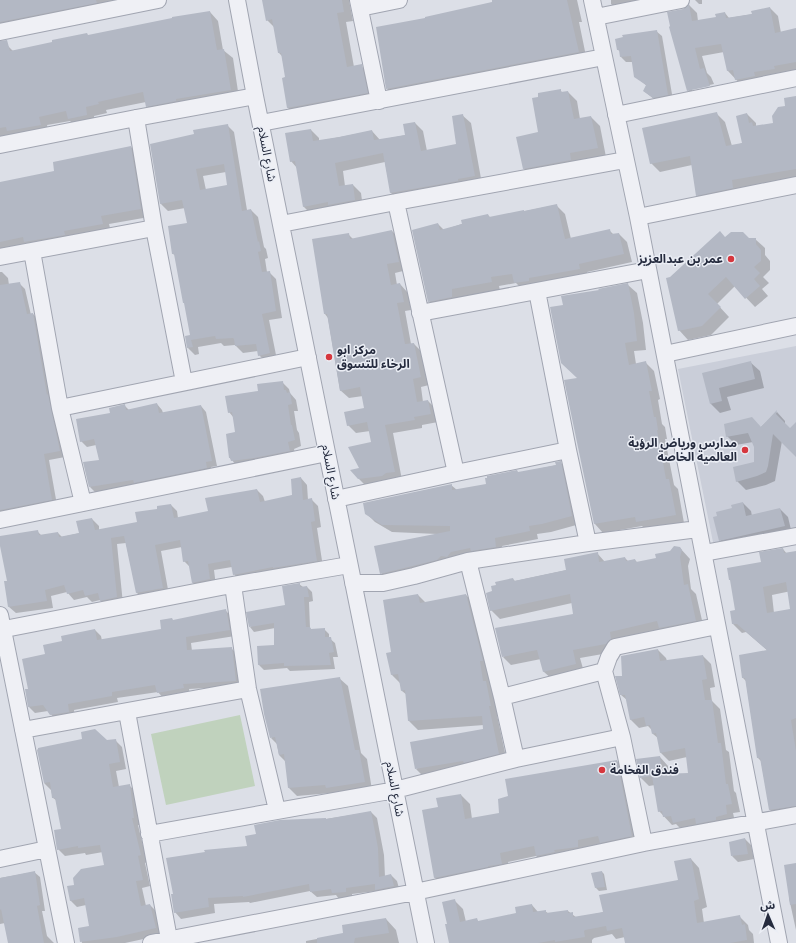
<svg xmlns="http://www.w3.org/2000/svg" width="796" height="943" viewBox="0 0 796 943" font-family="Inter,'Noto Sans Arabic',sans-serif">
<style>
.built{fill:#caced9}
.green{fill:#c0d2bd}
.shadow{fill:#0003;fill-rule:evenodd}
.building{fill:#b3b8c4;fill-rule:evenodd}
.lines{fill:none;stroke-linecap:round;stroke-linejoin:round}
.minor-casing{stroke:#a1a5b1;stroke-width:18}
.minor{stroke:#eff0f5;stroke-width:16}
.poi-dot{fill:#d6373e;stroke:#ebeef5;stroke-width:1.5}
.labels{text-anchor:middle;stroke-width:3;stroke-linejoin:round;paint-order:stroke}
.street-label{font-size:12px;fill:#252b3e;stroke:#ebeef5}
.poi-label{font-size:12px;font-weight:bold;fill:#252b3e;stroke:#ebeef5;text-anchor:end}
</style>
<rect width="100%" height="100%" fill="#dcdfe7"/>
<path class="built" d="M796 346V530L714 547 678 369Z"/>
<path class="green" d="M240 715 255 786 166 805 151 734Z"/>
<path class="shadow" d="M0 0H156L0 37Z
M263 0H349L353 21 346 22 354 67 361 66 370 75 376 102 297 117 288 108 283 79 286 78 282 56 279 53 275 28 267 20Z
M495 0H577L582 22H579L587 61 396 98 387 89 493 3Z
M611 0H686L621 13 611 4Z
M695 0H702V4H699Z
M689 5 697 13 698 21 717 18 725 13 729 18 753 14 770 8 778 16 781 33 796 29V72L744 88 728 71 724 52 702 56 707 73 711 77 714 84 692 89V91L714 86 717 94 696 98 688 90 684 10Z
M210 12 218 21 223 50 233 58 239 98 156 115 147 106 146 102 106 110 107 113 94 116 95 124 77 128 70 121 47 125 49 133 0 138V45L8 46 13 51Z
M656 31 662 36 673 100 659 103 644 91 647 86 635 76 633 62H626L621 57V52L618 50Z
M560 90 563 93 568 92 577 101 580 119 591 117 600 126 606 157 533 178 524 169 539 133V97Z
M796 97V183L706 204 697 195 692 165 660 172 651 163 716 113 725 122 732 146 743 143 747 114 756 123V127L775 124 786 107Z
M462 115 471 123 482 184 399 201 391 193 385 162 343 171 345 186 353 185 361 193 363 208 312 215 304 207 297 168 291 161 311 130 319 138V141L372 131 380 140 406 135 415 123 423 131 427 151 458 145Z
M227 125 234 132 247 210H251L258 217 264 247 266 249 268 258 265 259 267 272H269L276 279 282 318 269 320 277 360 266 362 259 355 258 351 243 353 235 345 224 346 221 343 198 347 199 354 195 355 188 348 191 336 176 256 173 254 188 224 185 208 168 211 161 204 151 145 195 135ZM226 172 229 186 206 190 203 176Z
M131 147 139 155 149 217 109 224 111 232 0 252V184L55 172Z
M556 205 565 214 571 239 610 231 614 235 619 234 627 242 632 262 587 272 588 278 524 291 516 283 499 286 500 291 437 310 429 301 438 224 444 230 488 215 491 218Z
M392 231 400 239 407 270 395 273 397 285 400 284 408 293 411 310 405 311 411 344H414L422 352 429 385 421 387 423 402 428 401 436 409 438 422 422 425V428L393 433 402 480 367 487 359 479 361 469 373 443 370 431 356 433 348 425 365 409 363 396 349 398 340 390 328 318 325 314 348 234 354 240Z
M726 238 755 239 765 248V255L770 261V270L763 277 769 283 762 289 768 296 755 307 735 286 717 304 729 317 711 335 688 340 679 330 670 278Z
M0 272H2L8 278 9 285 19 283 25 289 31 315 33 314 39 320 65 457 49 460 57 505 0 519Z
M628 285 637 293 643 323 646 350 634 351 636 364 645 362 654 371 660 399 658 400 662 424 665 427 667 439H665L674 485 678 489 684 523 646 530 642 526 603 533 595 524 578 379 564 305Z
M750 362 760 371 764 388 727 397 731 410 720 413 711 404 704 374Z
M282 382 289 389 290 393 296 400 298 411H294L297 430 299 433 301 446 294 449 296 457 238 467 230 458 227 434 236 433 234 418 229 412 260 392Z
M157 404 162 410 163 413 201 406 206 412 217 466 211 467 212 473 95 492 90 487 100 461 96 445 87 447 81 441 111 414 124 405 129 410Z
M777 412 785 421V424L790 429 796 423V456L782 441 775 481 766 485 746 490 737 481 755 463V447L753 442 736 445 727 436 761 427Z
M560 462 569 471 580 524 551 532 537 534 538 539 502 546 504 555 389 581 381 573 437 534 392 532 375 522 366 513 451 485 457 490 488 485 519 473 557 465Z
M301 478 307 485 308 500 311 499 318 506 321 527 317 528 323 567 240 581 234 574 232 567 214 570 216 586 199 589 193 583 191 568 184 561 182 547 161 551 169 595 143 599 137 593 126 543 117 544 123 604 107 607 100 600 92 602 87 597 74 600 67 592 51 596 53 608 16 613 9 607 5 582H8L0 537 37 531 42 536 58 533 62 537 80 533 92 519 99 526V530L138 523 158 509 171 505 177 511 178 518 209 512 257 490 263 496 265 502 294 495Z
M743 503 751 511 752 516 780 509 788 517 792 534 728 548 720 540 733 509Z
M680 548 690 559 688 566 691 589 696 594 704 629 614 652 580 658 584 672 553 680 544 672 541 659 511 665 503 657 575 614 572 603 500 619 491 610 493 592 513 579 515 581 567 570 597 553 605 562 625 558 628 561 635 560 638 563 657 559Z
M783 549 787 554 796 552V590L772 595 774 613 796 610V815L779 818 770 810 761 761 758 758 746 681 743 678 768 651 746 632 742 633 733 624 736 611 763 563Z
M299 584 303 587H307L312 592 313 601 309 602 310 628 312 630 324 629 329 634V638L335 643 338 657H333L335 669 290 671 287 668 264 670 259 665 258 647 276 646 275 628 254 632 250 627 286 606Z
M418 595 426 603 466 595 475 604 491 687 495 691 499 715H497L507 762 425 778 416 769 484 730V725L418 730 409 721 407 695 402 691 401 684 392 675 388 654 392 653Z
M225 610 232 617 235 636 191 643 192 651 232 649 238 655 242 686 189 689 190 694 164 699 158 692 117 698 118 702 74 710 75 718 57 721 48 711 35 713 29 707V690L46 655 63 642 95 630 101 636 102 641 162 630 174 621Z
M658 650 666 658 667 661 703 656 711 664 715 687 710 688 712 701 720 709 726 750 729 752 734 791 736 793 740 812 733 813 735 822 682 830 676 824 672 825 659 811 655 785 649 786 641 778 660 757 668 766 669 774H689L687 757 669 761 661 753 658 738 653 734V731L648 726 639 728 631 720 627 700 621 695 623 677Z
M339 678 348 686 361 753 367 759 372 790 335 796 331 793 297 796 289 788 286 762 279 755 277 744 271 738Z
M115 740 122 747 126 769 116 771 119 787 129 785 136 792 141 825H138L147 862 145 863 150 886 142 888 146 906 150 905 157 912 162 935 125 943H82L79 929 90 927 86 905 77 907 70 900 75 886 105 866 103 852 86 855 85 853 65 856 58 849 62 829 56 800 53 798 51 790 44 783 107 741Z
M617 761 625 769 640 845 545 865 536 856 508 862 510 872 444 886 435 878 439 808 461 795 470 804 472 819 500 814Z
M371 812 377 818 384 855 385 877 391 875 397 881 400 892 383 896 377 891 352 894V898L339 899 336 895 317 897 310 891 250 903 249 902 214 904 215 913 181 919 175 912 174 894 248 847 326 819Z
M745 839 751 845 754 859 738 862 732 856Z
M691 859 699 868 707 907 702 909 704 923 739 916 748 925 749 930 753 934 754 943H626L625 937 616 939 612 934 594 938 592 940V943H450L449 925 454 900 463 909 466 922 477 920 479 922 517 914 532 905 538 912 545 911 549 914 568 911 577 918 604 912 679 880Z
M796 864V930L789 898Z
M34 872 40 877 45 911H42L47 936 54 943H9L5 923 0 924V878Z
M602 872 604 874 607 890 599 891 596 888Z
M386 919 396 930 399 943H306V941L344 934Z"/>
<path class="building" d="M0 0H96L97 3 0 22Z
M262 0H342L344 12 337 13 347 67 362 64 368 93 287 108 282 78 285 77 281 53H278L272 19 266 21Z
M492 0H567L579 52 386 89 376 27 425 18V17L492 2Z
M689 4 692 21 716 17 715 14 725 12 726 18 752 14 751 11 770 7 775 33 796 28V62L774 66 775 69 754 72 755 76 735 80 733 70 727 71 721 44 695 48 700 69 704 68 710 86 687 91 669 27 670 26 667 12 683 9Z
M210 11 217 50 224 49 231 90 176 99V101L146 107 143 92 98 102 99 104 86 107 87 115 68 119 66 111 39 117 41 125 7 131 6 127 0 128V41L7 40 10 51 52 42V40L87 33 88 35 172 18V17Z
M657 30 668 95 653 98 643 91 646 85 634 77 631 56 620 57 619 50H617L615 39 623 37 622 35Z
M561 89V92L568 91 574 119 591 116 598 148 570 153 571 160 523 169 516 137 538 132 532 98 538 97V93Z
M796 96V169L732 180 733 188 696 196 690 156 650 164 642 128 717 112 726 146 742 143 736 116 747 113 749 123 752 122 753 126 773 123 772 116 778 107 785 106 784 98Z
M463 114 475 176 458 179V181L390 193 383 153 335 163 339 186 353 184 355 200 328 205V202L303 207 295 161 290 162 285 133 311 129 313 141 339 137 372 130 374 140 405 135 403 124 415 122 421 151 456 144 452 116Z
M228 124 242 211 251 209 258 242 259 241 261 251 258 252 262 272 270 271 276 311 262 314 270 353 258 356 256 344 235 346 234 339 233 338 216 339 215 336 191 340 193 347 187 348 185 336 190 335 184 303H183L174 254H172L168 226 187 223 182 200 160 204 150 144 194 134 193 130ZM224 164 227 185 200 190 196 169Z
M131 146 141 209 101 216 103 224 64 231 65 235 24 242 23 237 0 242V182L54 171 53 162Z
M557 204 565 239 610 229 611 234 619 233 624 254 579 264 580 269 529 278V281L514 283 512 274 491 277 492 282 452 289V297L428 302 412 230 438 223 440 230 462 224 461 220 488 214 489 217 524 210V211Z
M392 230 399 262 387 264 391 285 400 283 404 302 397 303 405 344 414 343 421 377 413 379 417 402 428 400 431 414 414 417 415 420 385 425 395 472 386 473 382 476 358 479 350 470 359 468 348 447 371 442 367 422 347 426 344 412 364 408 360 387 340 391 327 314H324L312 239 349 233 350 239Z
M720 231 725 237 731 232H743L749 238H756V244L761 250V261L754 267 760 273 754 279 760 286 745 299 726 277 708 294 721 307 702 326 678 331 666 278 670 277Z
M20 282 27 314 33 313 47 395 48 394 60 451 44 454 52 500 0 510V285Z
M628 283 634 313 637 341 625 343 629 365 646 361 652 391H649L654 417H656L658 430H657L666 479H669L676 515 636 522 635 517 594 524 564 380 577 378 561 363 550 307 563 305 561 296 599 290 598 289Z
M751 361 755 379 719 388 722 401 710 404 702 373Z
M283 381 284 390H286L287 393 290 392 292 404 288 405 291 425H292L295 440 288 442 290 451 254 458 231 461 230 458H229L226 434 235 432 232 412 228 413 225 396 258 391 257 384Z
M157 403 159 413 201 405 212 461 206 462 207 468 134 483 133 480 89 487 83 462 99 460 94 439 80 442 76 419 110 413 109 408 125 404 126 410Z
M777 410 776 414 790 428 796 422V457L773 434 768 466 766 472 757 476 736 482 733 467 754 462V447L748 433 726 437 724 424 752 417 761 427Z
M561 461 572 516 542 524 529 526 530 531 495 538 496 547 471 551 470 548 451 552 447 557 441 556 437 560 380 574 374 546 450 531V526L382 525 365 514 363 503 452 484V490L486 484 485 478H487V476L517 470 518 472 556 465 555 462Z
M301 477 303 500 312 498 315 521 311 522 317 561 273 568V567L233 575 230 560 208 564 210 579 192 583 188 561 183 562 180 540 155 545 163 588 136 593 124 536 111 538 117 597 100 601 98 593 85 596 83 590 67 594 64 585 45 590 47 601 8 607 4 581H7L0 546V536L38 530 39 535 58 532 59 537 79 533 76 521 92 518 95 530 137 522 135 512 157 509V506L171 504 174 518 208 511 205 498 257 489 260 502 292 495 291 479Z
M743 502 746 516 780 508 785 526 719 541 713 517 717 516 716 512 732 508 731 505Z
M674 546 680 547 682 550 680 557 684 585 688 584 696 621 659 628 657 621 610 632 611 639 606 644 573 650 576 664 543 672 537 650 502 657 495 628 573 614 570 594 490 611 486 593 492 591 491 586 496 585 495 582 513 578 514 581 566 570 564 559 598 552 599 562 625 557 626 561 635 559 636 562 656 558 655 554 670 551Z
M783 548 784 553 796 551V718L791 720 796 751V806L769 810 760 758H757L745 678H742L739 655 767 650 737 624H732L730 611 735 610 730 580H729L727 568 761 562 759 552ZM786 582 790 609 767 613 763 587Z
M300 583V587L307 586 309 597H304L306 627H310L311 629 325 628V637H331L334 652 329 653 331 665 284 666V663L258 665 257 646 274 645V623L249 627 246 612 285 605 282 586Z
M418 594 420 603 466 594 483 661H480L483 681H486L491 706H489L499 754 464 763 463 761 415 769 410 742 483 729 482 716 408 721 405 690 401 691 398 674 391 675 386 653 391 652 383 600Z
M226 609 230 630 186 637 187 650 232 647 236 681 183 684 184 688 157 693 155 685 112 692V696L68 704 69 712 50 715 43 705 28 707 25 689H28L22 659 45 654 43 645 62 641 61 636 95 629 97 640 161 629 160 620 172 618 173 620Z
M658 649 660 661 703 655 707 679 702 680 705 700H712L718 743H721L726 784H728L732 804 726 805 727 814 716 817V820L696 824 695 818 673 823 671 816 663 817 662 811 658 812 652 776 640 778 636 759 660 756 662 774 688 773 685 748 660 753 656 733 652 734 650 725 646 726 644 717 630 720 625 695H620L615 676H622L621 656Z
M340 677 355 750H359L365 782 326 788 325 785 288 788 284 754 279 755 275 737 270 738 264 714 260 689Z
M95 729 107 740 116 739 120 762 109 764 113 787 130 784 134 818H132L141 855 138 856 143 880 136 881 141 906 150 904 156 928 117 937 80 942 78 928 89 926 84 898 70 901 67 886 74 885 73 878 81 869 104 865 100 845 78 848V846L57 850 54 830 61 829 55 798H52L50 782 44 783 37 750 38 749V748L82 739 81 732Z
M617 760 632 836 600 843 598 836 578 840V847L554 850 555 852 536 856 534 846 500 853 502 864 488 866V867L434 878 422 810 438 807 436 798 461 794 465 819 499 813 498 799 508 796 505 779Z
M371 811 378 848 379 877 391 874 394 886 375 890V884L346 888V892L332 893 331 889 310 892 309 884 243 897V896L208 898 209 907 174 913 171 894H173L166 858 205 852 204 850 247 846 245 836 256 834 254 825 280 820 326 818V819Z
M745 838 748 854 731 856 729 842Z
M691 858 699 899 694 901 697 923 740 915 742 925 745 924 747 940 730 943H625L622 928 607 931 606 926 585 930 584 931 585 937 555 942V940L538 943H449L445 924H447L442 902 455 899 460 922 477 918 478 921 516 913 515 907 532 904 533 912 546 910V913L568 910V913L573 912V917L603 912 599 895 678 880 674 861Z
M796 863V904L790 905 784 865Z
M35 871 40 905 37 906 44 943H8L1 909 0 910V878Z
M602 871 605 887 595 888 591 873Z
M386 918 389 933 355 938 354 943H317V938L343 933 342 925Z"/>
<g class="lines">
<g class="minor-casing">
<path id="minor" d="M237 0 255 96 426 943
M358 0 379 101
M592 0 638 217 779 943
M360 8 399 0
M596 17 681 0
M0 32 158 0
M616 115 796 78
M136 118 154 228 184 382
M261 123 604 57
M0 145 136 118 255 96
M396 202 456 473
M638 217 796 185
M281 224 396 202 625 160
M32 251 60 408 83 503
M0 257 154 228
M537 291 568 450 588 543
M420 313 648 270
M665 354 796 326
M60 408 308 357
M336 499 456 473 568 450
M0 520 327 453
M704 553 796 536
M468 561 502 697 516 759
M353 583H383L414 576 468 561 588 543 698 529
M233 585 248 689 277 810
M0 615 66 943
M0 630 221 587 349 565
M502 697 604 671
M127 712 169 939
M23 730 248 689
M149 834 395 790 516 759 622 737
M644 843 622 737 604 671 609 657 615 647 717 626
M0 859 47 849
M151 943 415 892 644 843 796 815"/>
</g>
<use href="#minor" class="minor"/>
</g>
<g class="poi-dot">
<circle cx="731" cy="259" r="4"/>
<circle cx="329" cy="357" r="4"/>
<circle cx="745" cy="450" r="4"/>
<circle cx="602" cy="770" r="4"/>
</g>
<g class="labels">
<g class="street-label">
<text transform="translate(267 154) rotate(79)" y="4">شارع السلام</text>
<text transform="translate(331 472) rotate(79)" y="4">شارع السلام</text>
<text transform="translate(395 789) rotate(79)" y="4">شارع السلام</text>
</g>
<g class="poi-label">
<text x="723" y="263">عمر بن عبدالعزيز</text>
<text x="337" y="354" text-anchor="start">مركز ابو<tspan x="337" dy="14">الرخاء للتسوق</tspan></text>
<text x="737" y="447">مدارس ورياض الرؤية<tspan x="737" dy="14">العالمية الخاصة</tspan></text>
<text x="610" y="774" text-anchor="start">فندق الفخامة</text>
</g>
</g>
<g transform="translate(768 915) rotate(358)" stroke="#ebeef5" stroke-width="3" paint-order="stroke">
<path d="M0-3L7 15L0 10L-7 15Z" fill="#252b3e"/>
<text y="-6" font-size="11" font-weight="bold" text-anchor="middle" fill="#252b3e">ش</text>
</g>
</svg>
